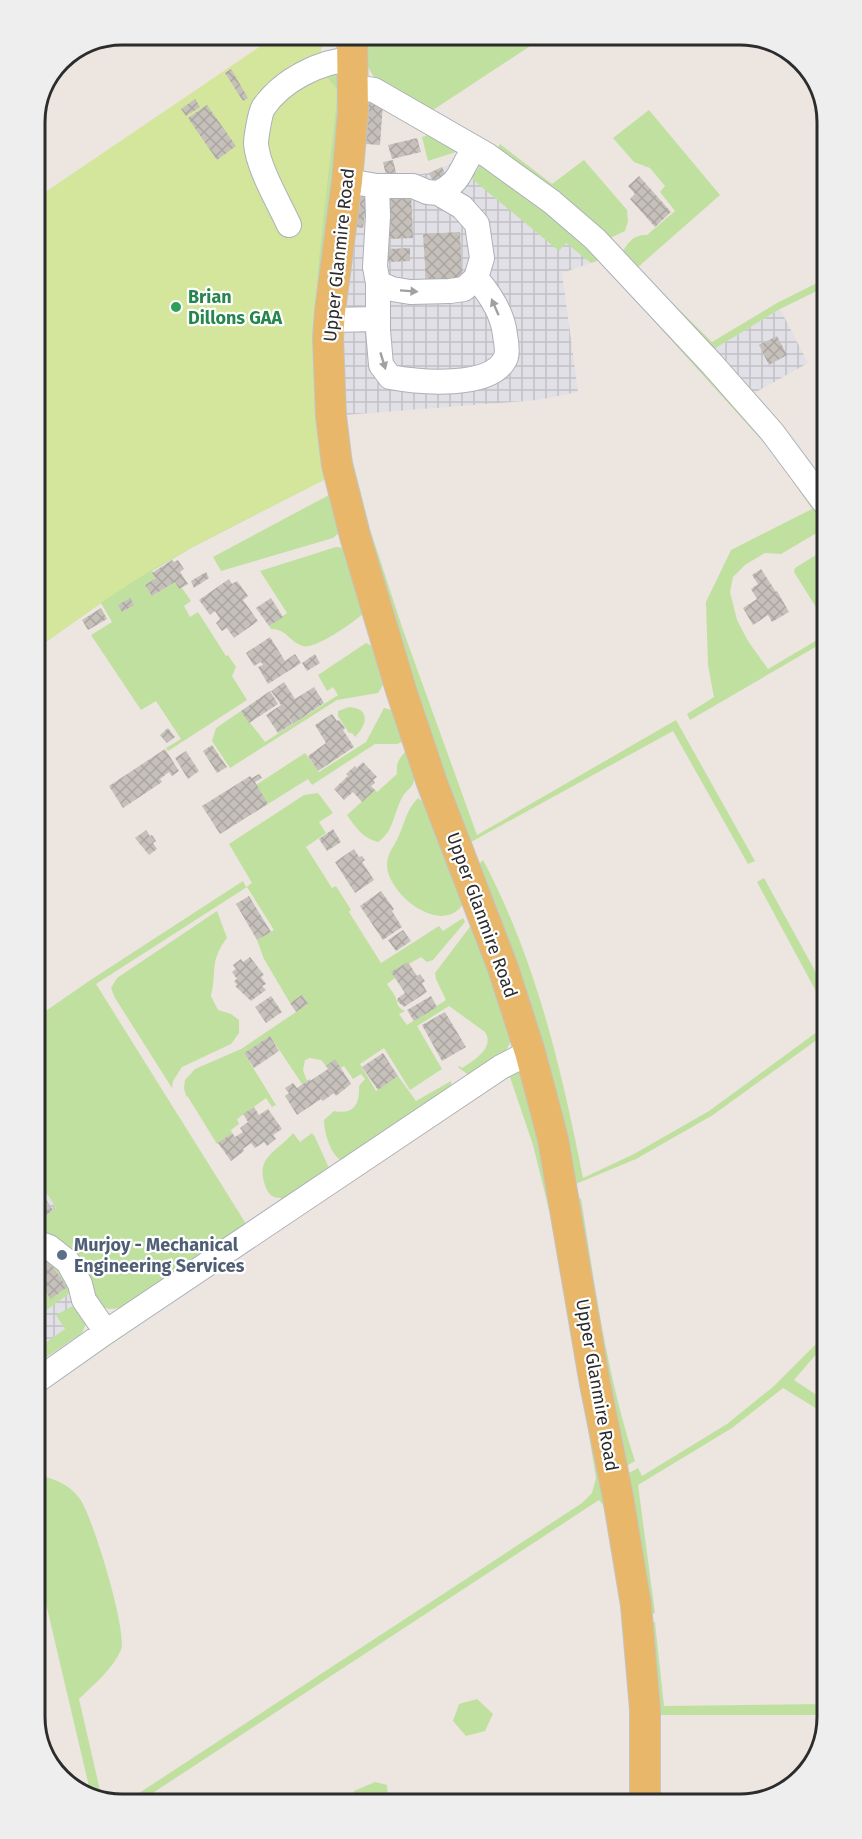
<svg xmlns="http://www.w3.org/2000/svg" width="862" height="1839" viewBox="0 0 862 1839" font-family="'Fira Sans',sans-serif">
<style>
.industrial{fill:url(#industrial-grid)}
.grass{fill:#c0e0a0}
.pitch{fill:#d3e69c}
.building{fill:url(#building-cross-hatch)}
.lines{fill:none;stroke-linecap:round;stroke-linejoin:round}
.minor-casing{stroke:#acb0b8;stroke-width:26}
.major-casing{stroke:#c4c4c4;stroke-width:32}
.minor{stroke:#fff;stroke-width:24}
.major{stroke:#e9b769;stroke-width:30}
.oneway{fill:#a0a0a0}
.leisure-dot{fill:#2e9e5b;stroke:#fff;stroke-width:2}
.service-dot{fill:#5c6f8a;stroke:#fff;stroke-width:2}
.labels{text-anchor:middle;stroke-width:4.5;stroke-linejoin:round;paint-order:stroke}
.street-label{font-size:18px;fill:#2c2c2c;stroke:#fff}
.leisure-label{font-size:18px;font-weight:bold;fill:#27864d;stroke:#fff;text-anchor:start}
.service-label{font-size:18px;font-weight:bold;fill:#4e5e75;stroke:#fff;text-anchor:start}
.rim{fill:none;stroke:#2c2c2c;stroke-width:3}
</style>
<defs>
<pattern id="industrial-grid" width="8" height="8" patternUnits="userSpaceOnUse" patternTransform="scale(1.5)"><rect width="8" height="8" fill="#e1e0e6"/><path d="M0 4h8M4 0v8" fill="none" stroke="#c1c0c5"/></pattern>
<pattern id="building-cross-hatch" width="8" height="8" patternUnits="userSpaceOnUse" patternTransform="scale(1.5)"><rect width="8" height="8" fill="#c6c0bb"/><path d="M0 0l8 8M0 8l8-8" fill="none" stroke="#aaa5a1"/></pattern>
</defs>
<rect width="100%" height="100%" fill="#ede5e0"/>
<path class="industrial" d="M464 153 602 259 562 273 578 392 538 400 344 415 341 312 360 193 397 177 429 173 455 162Z
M780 309 808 363 749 396 709 352Z
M38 1180 119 1308 110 1309 94 1302 82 1333 38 1363Z"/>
<path class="grass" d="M362 35H547L430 112 375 79 365 62Z
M331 70 339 75 341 96 330 192 331 476 193 547 152 571 156 578 145 585 152 596 175 582 179 589 182 588 191 601 184 606 190 617 198 612 226 656 228 655 236 667 232 676 247 700 168 751 166 748 181 739 156 701 141 710 91 635 112 622 101 603 36 649 285 105Z
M649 110 720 195 637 268 712 342 777 303 823 280V288L780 309 709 352 621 254C628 243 632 235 647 235L675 211 660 192 665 186 650 168 634 162 613 138Z
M437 132 462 150 428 161 422 137Z
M500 144 552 184 584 160 627 210 628 221 625 231 606 240 496 151Z
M475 161 580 233 818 501 813 509H814L822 519 820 531 781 554 765 553 745 565 733 577 730 592 737 620 748 641 768 669 824 636V642L690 720 687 714 714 697 708 665 706 602 731 550 812 509 776 456 599 260 591 263 566 243 559 251 472 179 479 167Z
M341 312 344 415 353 462 370 529 403 630 477 835 676 720 755 861 748 864 673 731 471 842 455 815 391 629 339 413Z
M329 495 337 497 340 532 333 538 221 571 213 557Z
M336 547 345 548 364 613C354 622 315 650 303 646 289 642 287 629 271 629L269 626 287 613 260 571Z
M824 550V620L794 572 795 568Z
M366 643 376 648 384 683 378 693 337 700 230 768 212 741 216 728 241 711 265 742 338 695 333 687 327 691 318 675Z
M349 707C371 708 367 725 355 737L352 733H349L338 716V711Z
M384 708 395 711C400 723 398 730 402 742L397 744H375L312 785 308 779 268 804 256 785 305 753 319 772 366 742Z
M405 752C409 760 415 771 414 780 413 788 407 789 403 796 394 811 394 832 378 842 363 838 356 828 347 815L375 790 377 792 397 774C396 764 398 760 405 752Z
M318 793 333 813 319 822 326 833 306 847 332 888 336 886 351 910 349 912 381 963 439 926 443 931 463 918 465 922 433 960 427 962 421 957 409 964 408 962 392 972 395 978 387 984C389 988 393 992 395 996 398 1003 396 1007 405 1011L399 1014 407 1025 446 1000 436 979 435 973 472 924 512 1037C505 1060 491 1065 471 1077L458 1067 459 1066 462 1068C474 1060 495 1048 485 1032L449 1006 417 1026 442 1069 410 1090 384 1048 360 1064 376 1091 398 1076 416 1101 451 1081 452 1091 344 1162C331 1157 324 1133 324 1120L334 1111C353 1115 360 1105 359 1086L365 1079 361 1074 353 1079 344 1066 341 1068 335 1060 326 1066 321 1060 310 1058 305 1060 303 1070 307 1081 302 1084 270 1036 244 1053 276 1105 272 1107 266 1098 237 1119 239 1124 231 1130 232 1133 217 1144 188 1097 186 1096 184 1088 185 1080 195 1069 241 1049 308 1004 302 996 290 1003 264 959 257 940 274 930 247 887 96 984 248 1227 121 1311 119 1308 110 1309 100 1307 40 1236 44 1225 40 1219 56 1208 38 1179 37 1017 92 979 243 881 246 887 252 883 229 844 304 795Z
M418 798 424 803 466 899C463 903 461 908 458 910 433 931 387 891 387 865 387 852 395 846 399 835 405 822 407 809 418 798Z
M483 860C536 960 561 1067 583 1178L634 1154 709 1111 825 1026V1034L713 1115 636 1159 571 1186 479 864Z
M764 878 825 989V1008L757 882Z
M217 911 227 938C209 961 217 972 211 996L218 1010 231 1014 239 1020V1033L231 1044 182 1067 173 1081 172 1088 115 998 111 988 117 978Z
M514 1070 524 1074 530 1081 562 1263 533 1145 510 1077 497 1084 198 1284 38 1395V1386Z
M293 1133 300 1142 312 1133 315 1137 329 1168 328 1174 283 1203 281 1198C273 1198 269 1195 266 1188 254 1157 276 1153 293 1133Z
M581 1198C595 1287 607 1376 635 1461L625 1467 576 1200Z
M38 1249 52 1257 72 1290 67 1295 44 1312 38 1309V1291L40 1289 38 1281 51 1298 67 1286 46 1258 38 1263Z
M77 1306 86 1324 82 1333 38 1363V1348L65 1329 56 1315 71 1307Z
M826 1334V1343L794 1380 827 1402V1415L783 1388 732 1428 638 1485 655 1613 648 1615 627 1474 638 1468 642 1476 727 1424 774 1386Z
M582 1393 631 1626V1726L625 1635 611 1538 603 1505 599 1500 136 1804H115L130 1799 582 1503 592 1493 596 1478Z
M41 1475C58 1481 69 1484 80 1499 92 1515 128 1632 121 1650 112 1670 94 1684 79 1699L102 1799 91 1795 39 1574V1476Z
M655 1622 664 1706 827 1704V1715H653L649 1623Z
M477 1699 493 1714 485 1731 466 1736 453 1721 459 1704Z
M375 1782 387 1785 388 1797 376 1802 350 1803 354 1791Z"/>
<path class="pitch" d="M277 35H324C318 66 317 66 338 90 328 185 312 284 314 381 315 414 320 447 324 480 260 513 195 543 134 581 101 602 68 626 36 649L35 199Z"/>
<path class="building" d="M231 69 248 98 243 101 225 73Z
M195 99 200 107 186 116 181 109Z
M368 101 383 103 380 145 365 144Z
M207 105 236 146 217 160 188 118Z
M417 138 421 152 392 159 388 145Z
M393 160 397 177 387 180 383 162Z
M442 167 447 178 434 184 429 173Z
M639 176 671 212 655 227 630 199 635 194 628 186Z
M411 192 413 238 388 239 386 193Z
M360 193 370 200 368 215 365 214 363 228 356 227Z
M460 232 462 278 426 280 423 234Z
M410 248V261L388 262 387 249Z
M777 336 787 355 769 365 759 345Z
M172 560 174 562 178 560 184 569 180 572 188 584 179 589 175 582 152 596 145 585 156 578 152 573Z
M761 569 776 592 777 591 789 612 772 622 768 615 753 625 743 608 757 599 751 589 758 584 752 575Z
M206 572 209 578 194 588 191 581Z
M229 579 232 584 237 581 248 596 243 600 258 621 234 638 227 628 222 631 216 623 220 619 215 611 210 615 199 600Z
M130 598 134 605 122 612 118 605Z
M271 598 283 617 269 626 256 608Z
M101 608 107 619 88 630 82 620Z
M270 637 285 661 295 654 301 663 268 684 258 667 263 665 261 662 254 666 246 653Z
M315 654 320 663 307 671 302 663Z
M284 682 295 699 314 687 324 703 293 724 287 715 292 724 278 733 266 715 281 705 271 691Z
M270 691 278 704 249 723 241 711Z
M332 714 337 721 339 720 345 728 343 730 354 747 318 771 308 756 326 743 315 725Z
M168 728 175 737 167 743 160 735Z
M212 745 227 767 217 773 203 751Z
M165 749 179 771 172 776 169 772 160 779 162 782 123 808 109 786Z
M186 751 199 771 188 779 175 758Z
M363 762 377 777 373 780 375 783 371 786 375 790 362 802 353 792 344 800 334 789 348 776 346 774 355 766 357 768Z
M259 774 262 778 255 782 268 804 220 834 202 806 250 776 252 778Z
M333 829 341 842 327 851 319 839Z
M146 830 150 836 152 835 156 841 153 843 157 849 149 855 135 838Z
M354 849 359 857 362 856 365 860 362 862 374 880 355 893 335 862Z
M381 891 394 909 392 911 402 927 383 940 360 906Z
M249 896 271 932 257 940 236 904Z
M403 930 411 941 396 951 388 940Z
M250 957 264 975 261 977 266 984 262 986 266 990 251 1001 235 986 237 985 234 981 237 979 232 972 236 969 233 965 241 959 243 962Z
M408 962 417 976 420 974 425 981 422 983 427 992 404 1007 397 1001 398 998 405 993 391 972Z
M302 995 308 1004 296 1012 290 1003Z
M271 996 282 1012 266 1023 255 1007Z
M431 996 437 1007 414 1021 407 1010Z
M445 1012 466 1047 442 1061 422 1025Z
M270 1036 279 1051 254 1068 244 1053Z
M383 1053 398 1076 378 1090 362 1067Z
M335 1059 351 1084 336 1096 334 1093 323 1101 321 1099 297 1115 285 1096 289 1093 285 1088 293 1083 297 1088 310 1079V1081L328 1069 326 1066Z
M254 1107 259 1115 268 1109 282 1129 273 1135 276 1139 267 1146 264 1142 255 1148 251 1143 243 1149 244 1151 231 1161 218 1143 232 1133 235 1137 243 1132 240 1128 248 1122 243 1114Z
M38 1187 53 1210 38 1221Z
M46 1257 67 1287 51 1299 38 1281V1263Z"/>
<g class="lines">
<g class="minor-casing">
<path id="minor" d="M353 87 374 90 487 155 552 202 595 239 712 364 772 432 824 502
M347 181 377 186H413L427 192 438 193 462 207 477 224 482 258 476 278 464 289 450 291 410 292 392 289 378 283 375 267 378 216 377 186
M438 193C463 181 460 167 475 148
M289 225C279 203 258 168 256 144 256 137 260 114 263 108 282 80 320 61 353 59
M378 283V330L381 365 390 377C417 382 493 390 506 357 508 351 506 341 505 335 503 314 489 293 476 278
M329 320 378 319
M38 1243 49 1247 68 1262 80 1284 84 1300 106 1332
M38 1380 106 1332 501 1067 530 1052"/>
</g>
<g class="major-casing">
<path id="major" d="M352 35 353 112 347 181 330 311 328 338 331 416 337 465 355 536 401 690 432 783 503 968 530 1052 553 1139 595 1384 618 1497 636 1605 645 1709V1801"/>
</g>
<use href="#minor" class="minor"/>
<use href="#major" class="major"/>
</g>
<defs><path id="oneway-solid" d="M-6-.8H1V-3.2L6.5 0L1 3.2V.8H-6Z" transform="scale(1.5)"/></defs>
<g class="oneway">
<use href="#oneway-solid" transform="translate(409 291) rotate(4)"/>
<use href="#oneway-solid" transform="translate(495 307) rotate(-114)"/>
<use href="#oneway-solid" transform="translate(383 361) rotate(73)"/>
</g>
<circle class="leisure-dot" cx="176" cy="307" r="6"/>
<circle class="service-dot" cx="62" cy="1255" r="6"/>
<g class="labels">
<g class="street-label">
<text transform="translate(339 255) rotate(-84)" y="6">Upper Glanmire Road</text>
<text transform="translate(482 915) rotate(70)" y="6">Upper Glanmire Road</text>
<text transform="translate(597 1385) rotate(80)" y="6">Upper Glanmire Road</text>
</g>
<g class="leisure-label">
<text x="188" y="303">Brian<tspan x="188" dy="21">Dillons GAA</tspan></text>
</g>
<g class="service-label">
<text x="74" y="1251">Murjoy - Mechanical<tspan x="74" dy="21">Engineering Services</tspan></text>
</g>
</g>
<path d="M0 0H862V1839H0ZM122 45H740A77 77 0 0 1 817 122V1717A77 77 0 0 1 740 1794H122A77 77 0 0 1 45 1717V122A77 77 0 0 1 122 45Z" fill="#eee" fill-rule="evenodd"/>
<path class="rim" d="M122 45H740A77 77 0 0 1 817 122V1717A77 77 0 0 1 740 1794H122A77 77 0 0 1 45 1717V122A77 77 0 0 1 122 45Z"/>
</svg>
